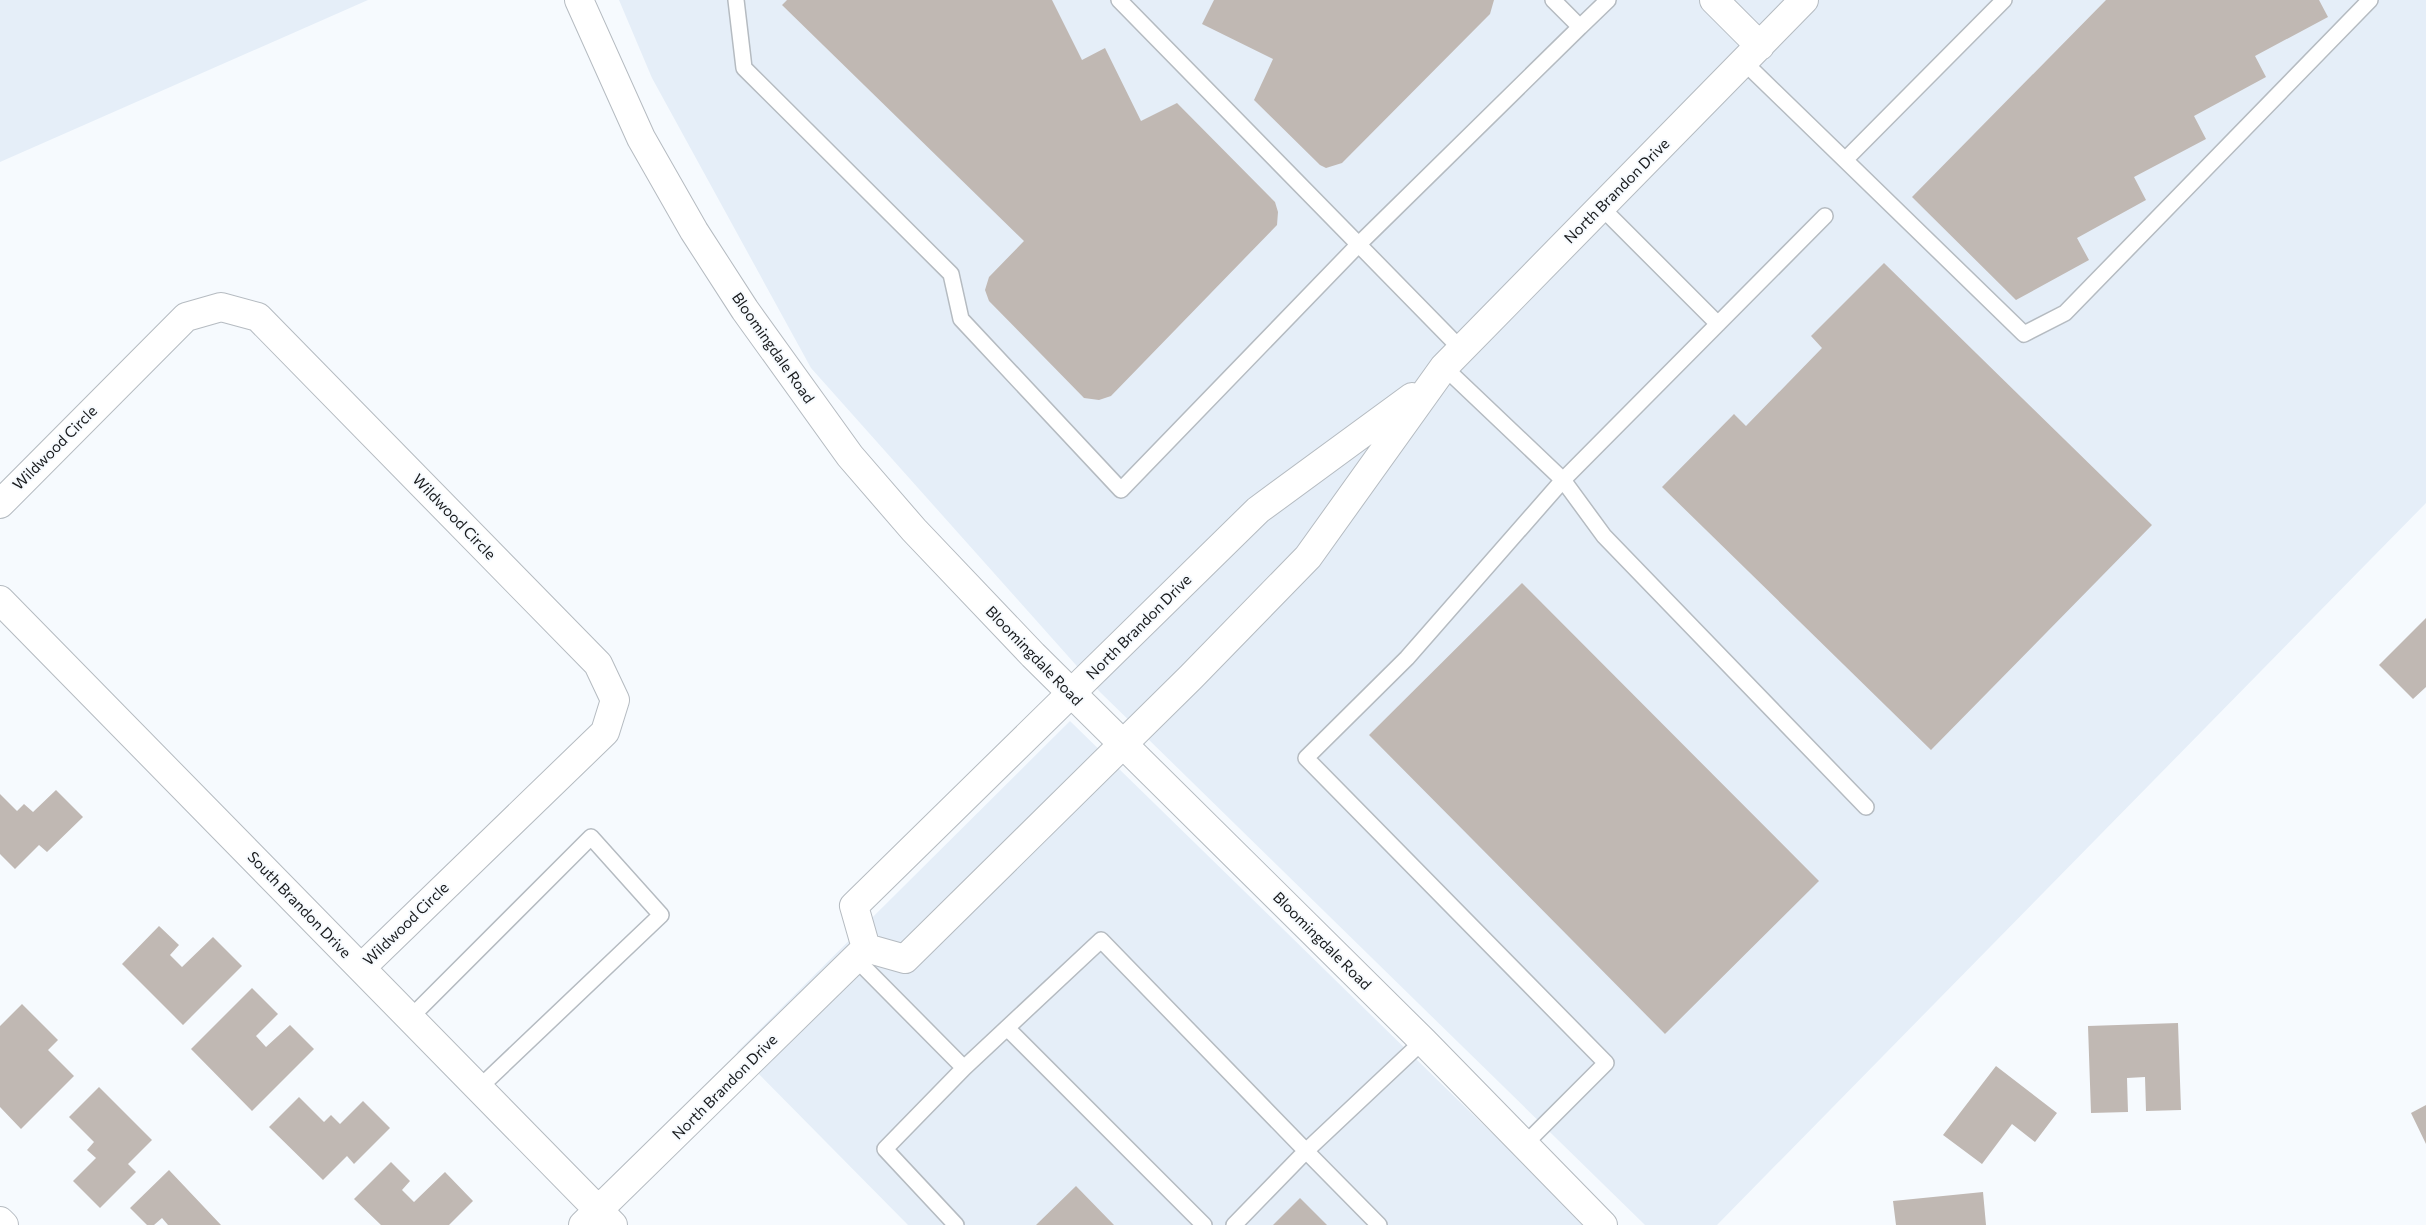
<svg xmlns="http://www.w3.org/2000/svg" width="2426" height="1225" viewBox="0 0 2426 1225" font-family="Commissioner,sans-serif">
<style>
.built{fill:#e5eef8}
.building{fill:#c0b8b3}
.lines{fill:none;stroke-linecap:round;stroke-linejoin:round}
.lane-casing{stroke:#b5bbc1;stroke-width:18}
.street-casing{stroke:#b5bbc1;stroke-width:30}
.secondary-casing{stroke:#b5bbc1;stroke-width:30}
.lane{stroke:#fff;stroke-width:15}
.street{stroke:#fff;stroke-width:28}
.secondary{stroke:#fff;stroke-width:28}
.labels{text-anchor:middle;stroke-width:4;stroke-linejoin:round;paint-order:stroke}
.street-label{font-size:15px;fill:#17191b;stroke:#f6fafe}
</style>
<rect width="100%" height="100%" fill="#f6fafe"/>
<path class="built" d="M0 0H368L0 162Z
M619 0H2426V503L1717 1225H1645L1100 692 811 368 652 78Z
M1070 721 1586 1225H908L737 1052Z"/>
<path class="building" d="M787 0H1052L1082 60 1105 48 1141 121 1177 103 1275 202 1278 212 1277 225 1111 396 1099 400 1084 398 989 301 985 290 989 277 1024 241 782 5Z
M1214 0H1494L1490 14 1342 163 1326 168 1320 165 1254 100 1273 59 1202 24Z
M2106 0H2319L2328 17 2255 56 2266 77 2194 116 2206 139 2134 177 2146 200 2077 238 2089 260 2016 300 1912 197Z
M1884 263 2152 525 1931 750 1662 487 1734 414 1746 426 1822 348 1811 336Z
M1522 583 1819 881 1665 1034 1369 735Z
M2426 618V687L2413 699 2379 665Z
M56 790 83 817 47 852 39 845 15 869 0 854V794L17 811 24 804 33 812Z
M159 926 179 945 170 955 182 967 213 937 242 966 183 1025 122 964Z
M252 988 278 1014 256 1036 266 1047 290 1025 314 1049 252 1111 191 1049Z
M22 1004 58 1040 48 1050 74 1076 21 1129 0 1107V1026Z
M2178 1023 2181 1110 2146 1111 2145 1077 2127 1078 2128 1112 2091 1113 2088 1026Z
M1996 1066 2057 1113 2035 1142 2012 1124 1982 1164 1943 1135Z
M99 1087 152 1140 128 1164 136 1172 100 1208 73 1181 96 1158 87 1150 94 1142 69 1117Z
M299 1097 324 1122 331 1115 340 1124 363 1101 390 1128 354 1164 347 1156 323 1180 269 1127Z
M2426 1105V1144L2411 1113Z
M391 1162 410 1181 402 1190 414 1202 445 1172 473 1201 449 1225H381L354 1199Z
M169 1170 221 1225H168L162 1218 154 1225H147L130 1208Z
M1076 1186 1114 1225H1036Z
M1983 1192 1986 1225H1896L1893 1201Z
M1300 1198 1327 1225H1273Z"/>
<g class="lines">
<g class="lane-casing">
<path id="lane" d="M736 0 744 68 951 274 961 319 1121 490 1359 244 1580 27 1553 0
M1119 0 1461 349
M1580 27 1608 0
M1744 62 1845 160 2004 0
M1845 160 2024 334 2065 313 2370 0
M1601 207 1718 324
M1825 216 1563 480 1604 536 1866 807
M1444 367 1563 480 1407 658 1306 758 1606 1063 1525 1144
M855 958 964 1068 885 1149 956 1225
M410 1018 591 837 661 915 479 1088
M1007 1028 1204 1225
M964 1068 1101 940 1306 1151 1234 1225
M1379 1225 1306 1151 1423 1041"/>
</g>
<g class="street-casing">
<path id="street" d="M1714 0 1760 46
M0 504 186 317 221 307 258 317 598 664 615 700 605 732 361 968
M0 600 613 1225
M866 948 905 959 1191 677 1308 557 1444 367 1804 0
M866 948 854 906 1258 510 1412 397
M0 1221 4 1225
M583 1225 866 948"/>
</g>
<g class="secondary-casing">
<path id="secondary" d="M579 0 641 138 694 231 745 310 850 456 914 530 1033 655 1423 1041 1603 1225"/>
</g>
<use href="#lane" class="lane"/>
<use href="#street" class="street"/>
<use href="#secondary" class="secondary"/>
</g>
<g class="labels">
<g class="street-label">
<text transform="translate(1617 191) rotate(-45)" y="5">North Brandon Drive</text>
<text transform="translate(773 348) rotate(55)" y="5">Bloomingdale Road</text>
<text transform="translate(55 448) rotate(-45)" y="5">Wildwood Circle</text>
<text transform="translate(454 517) rotate(46)" y="5">Wildwood Circle</text>
<text transform="translate(1139 627) rotate(-45)" y="5">North Brandon Drive</text>
<text transform="translate(1034 656) rotate(46)" y="5">Bloomingdale Road</text>
<text transform="translate(299 905) rotate(46)" y="5">South Brandon Drive</text>
<text transform="translate(406 924) rotate(-44)" y="5">Wildwood Circle</text>
<text transform="translate(1322 941) rotate(45)" y="5">Bloomingdale Road</text>
<text transform="translate(725 1087) rotate(-45)" y="5">North Brandon Drive</text>
</g>
</g>
</svg>
